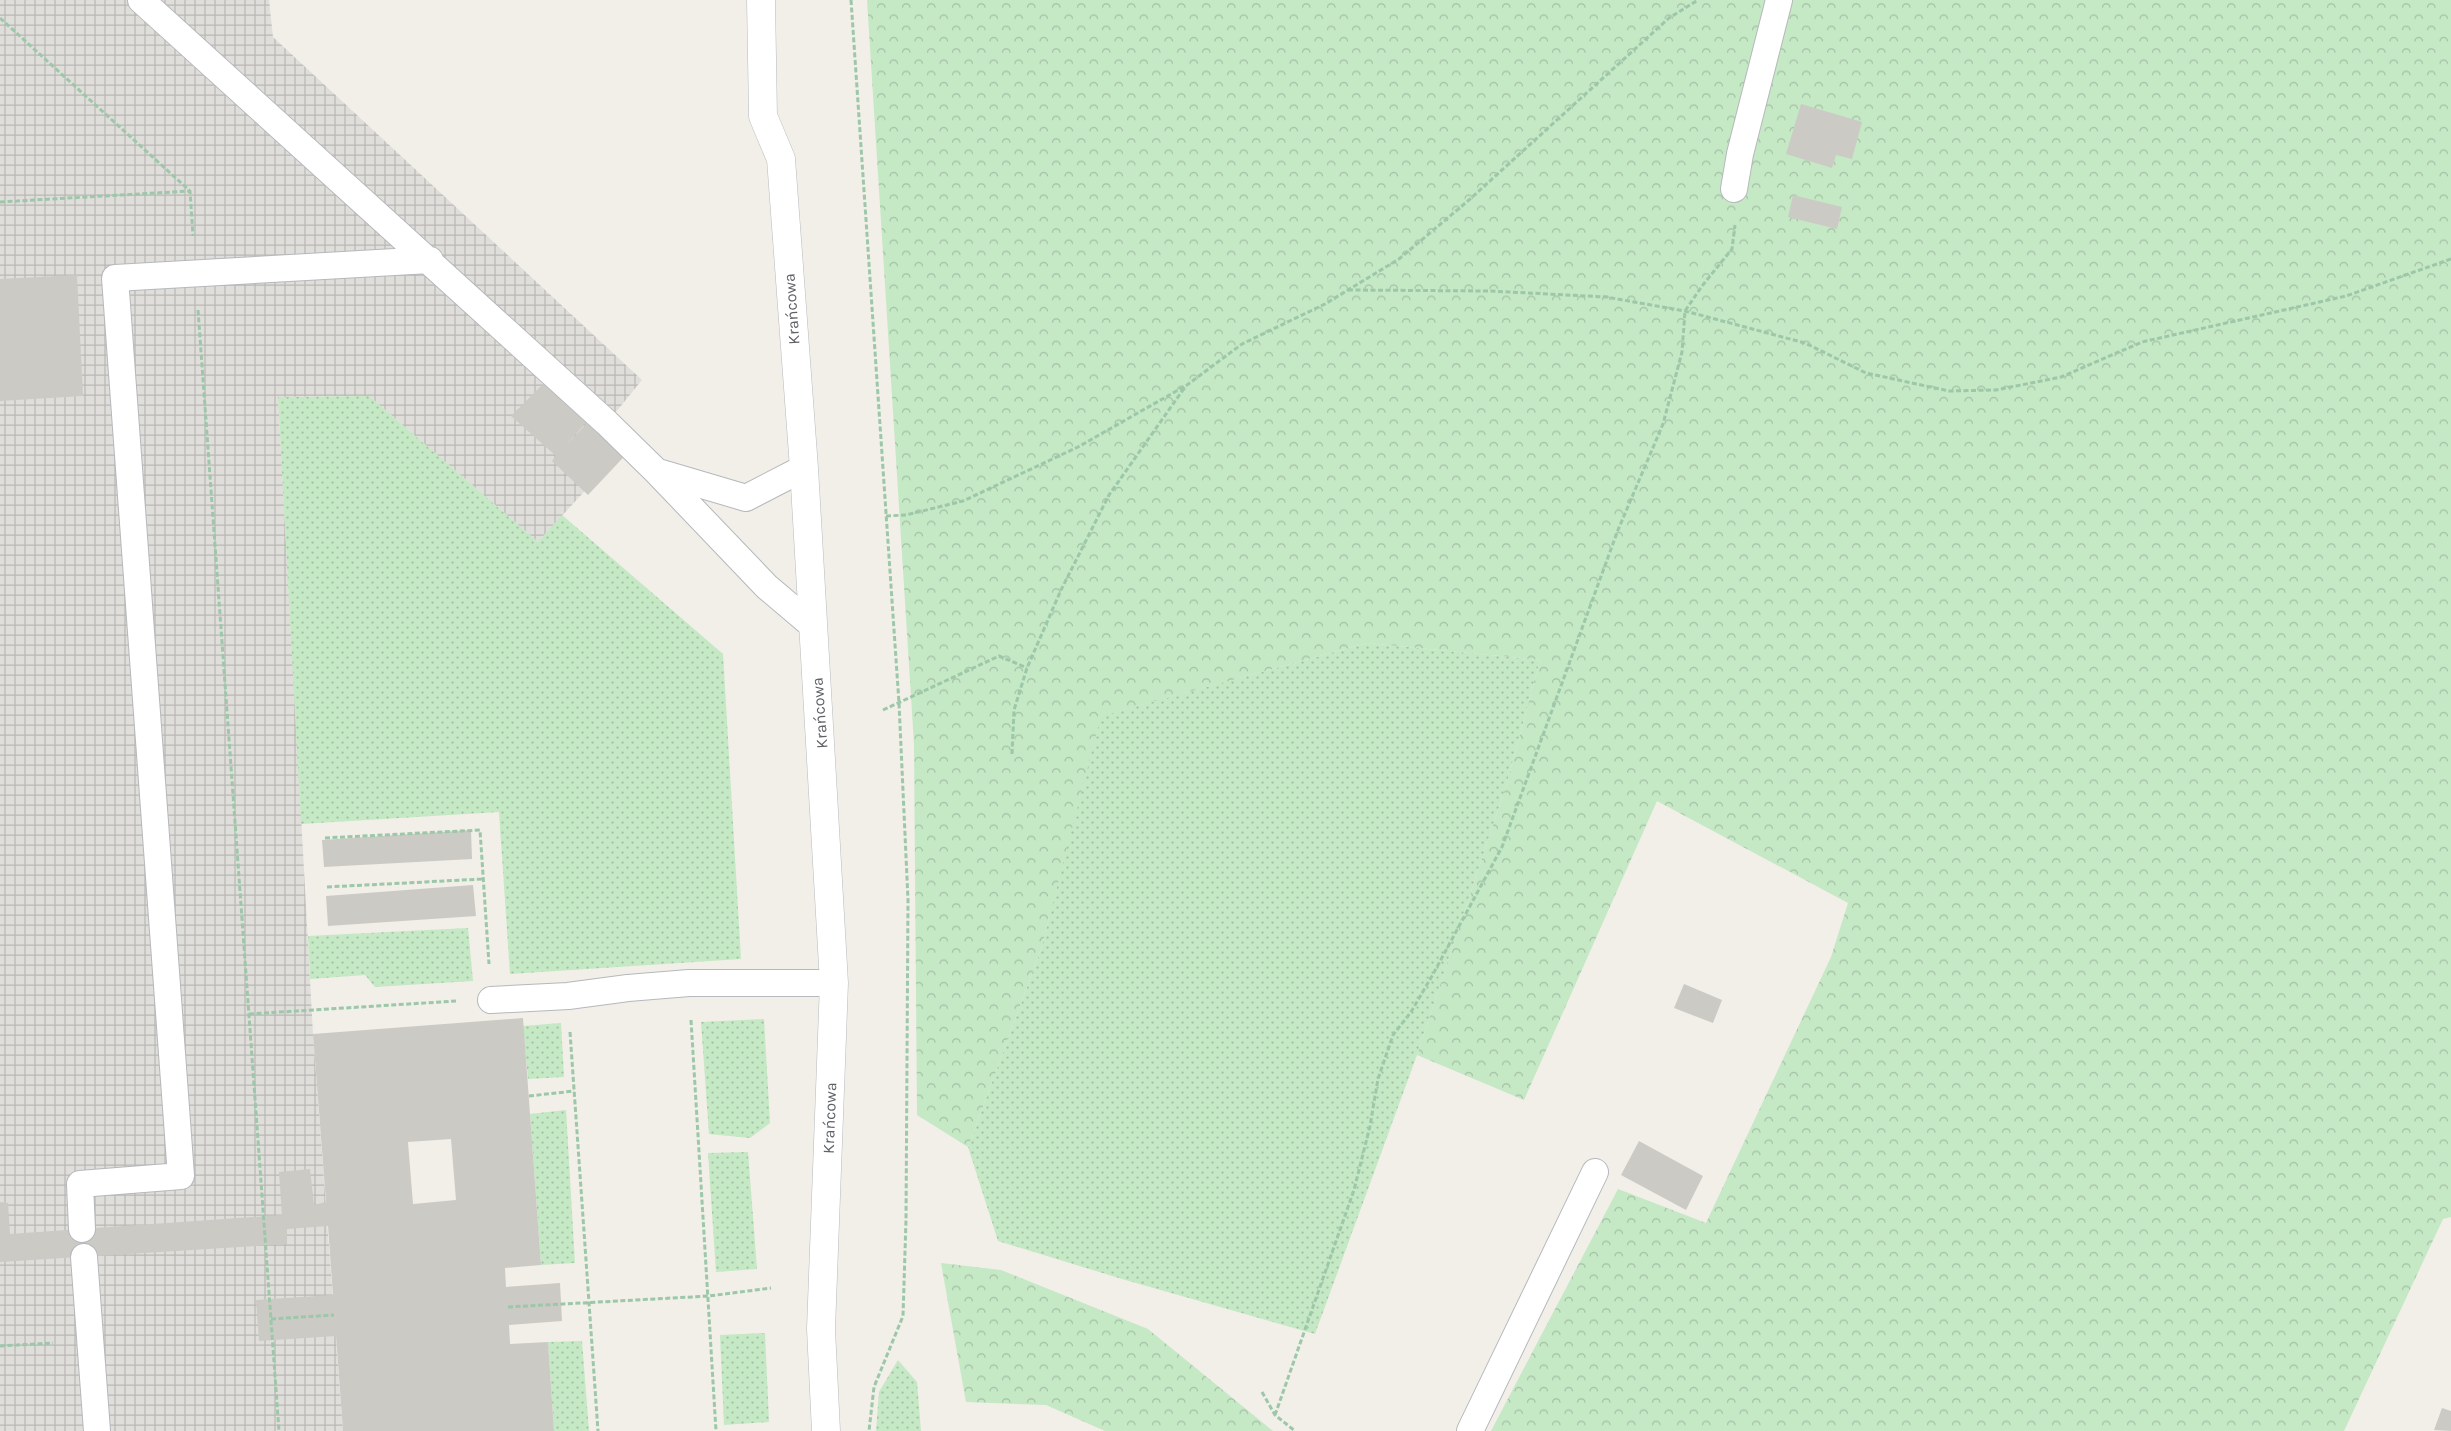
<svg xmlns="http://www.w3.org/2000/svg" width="2451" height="1431" viewBox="0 0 2451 1431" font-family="Karla,sans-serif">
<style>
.industrial{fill:url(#industrial-grid)}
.grass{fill:url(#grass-dots)}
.forest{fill:url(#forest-crowns)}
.building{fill:#cccac5;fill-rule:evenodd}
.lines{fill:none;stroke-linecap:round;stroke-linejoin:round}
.lane-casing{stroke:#b5b8bc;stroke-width:28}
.secondary-casing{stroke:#b6babf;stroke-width:29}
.path{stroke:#9cc7a9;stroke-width:3;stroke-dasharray:5 2.5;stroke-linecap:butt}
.lane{stroke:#fff;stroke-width:26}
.secondary{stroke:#fff;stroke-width:28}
.labels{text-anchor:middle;stroke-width:4.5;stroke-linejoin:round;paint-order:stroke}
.street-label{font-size:16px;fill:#5f6368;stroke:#fff}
</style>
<defs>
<pattern id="industrial-grid" width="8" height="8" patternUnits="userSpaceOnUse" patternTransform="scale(1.25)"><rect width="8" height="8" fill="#e0deda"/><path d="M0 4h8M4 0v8" fill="none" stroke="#b9b8b5"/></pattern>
<pattern id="grass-dots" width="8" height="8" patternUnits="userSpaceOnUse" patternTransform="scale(1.25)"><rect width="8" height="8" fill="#c5e8c5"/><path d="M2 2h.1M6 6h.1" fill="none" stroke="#a3c0a4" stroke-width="1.8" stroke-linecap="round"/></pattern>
<pattern id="forest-crowns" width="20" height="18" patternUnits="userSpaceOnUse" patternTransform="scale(1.25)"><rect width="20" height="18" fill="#c5e8c5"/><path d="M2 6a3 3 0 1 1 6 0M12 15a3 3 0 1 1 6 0" fill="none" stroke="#a3c0a4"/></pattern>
</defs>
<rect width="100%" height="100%" fill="#f1efe8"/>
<path class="industrial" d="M0 0H269L273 37 642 380 607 423 593 482 538 542 369 396 278 397 313 1034 343 1431H0Z"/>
<path class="grass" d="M369 396 538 542 562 515 723 654 741 959 510 974 499 812 301 824 278 397Z
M1367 643 1540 660 1507 783 1417 1055 1315 1334 1122 1279 998 1241 968 1147 1041 949 1100 716Z
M468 928 473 981 375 987 365 975 310 979 308 936Z
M764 1019 770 1123 750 1138 709 1134 701 1022Z
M561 1023 564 1077 528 1079 523 1026Z
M566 1110 575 1263 541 1265 530 1114Z
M748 1152 757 1269 716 1272 708 1153Z
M765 1333 769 1422 724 1425 720 1335Z
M582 1341 589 1431H554L548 1342Z
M898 1360 917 1382 921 1431H876L879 1392Z"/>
<path class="forest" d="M867 0H2451V1217L2443 1219 2344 1431H1491L1618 1189 1706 1223 1831 957 1848 903 1657 801 1524 1100 1417 1055 1507 783 1540 660 1367 643 1101 716 1041 949 968 1147 917 1115 914 744Z
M941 1263 1001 1270 1148 1329 1273 1431H1105L1046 1405 966 1402Z"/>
<path class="building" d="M1801 104 1862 122 1852 159 1836 155 1832 168 1786 154Z
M1793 195 1842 207 1837 229 1788 217Z
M77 275 83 396 0 401V279Z
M550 377 592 416 560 452 598 411 635 445 588 495 552 461 556 456 511 416Z
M471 830 472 859 324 867 322 840Z
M473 885 476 916 328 926 326 896Z
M1684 984 1722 1000 1713 1023 1674 1008Z
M523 1018 541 1265 505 1268 506 1287 560 1283 562 1321 509 1325 510 1344 548 1342 554 1431H343L336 1336 259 1341 256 1300 333 1295 328 1226 287 1229V1244L0 1262V1202L8 1203 10 1234 282 1215 279 1172 310 1169 314 1205 326 1202 313 1034ZM451 1139 456 1200 413 1204 408 1142Z
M1639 1141 1703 1176 1686 1210 1621 1175Z
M2442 1408 2451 1411V1431L2434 1430Z"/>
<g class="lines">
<g class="lane-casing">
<path id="lane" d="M141 0 607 423 657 472 767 587 812 625
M1734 189 1740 154 1779 0
M658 472 746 498 804 468
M491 1000 568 996 628 988 689 983H834
M82 1229 80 1184 181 1176 115 278 430 260
M84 1257 97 1431
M1470 1431 1595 1172"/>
</g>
<g class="secondary-casing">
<path id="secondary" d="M761 0 763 116 781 159 804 468 834 983 821 1329 826 1431"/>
</g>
<path class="path" d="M851 0 899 703 908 900 906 1220 903 1316 874 1387 869 1431
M0 18 190 191 193 236
M0 202 190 191
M1348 290 1490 291 1606 297 1685 311 1805 343 1866 373 1949 391 1996 390 2061 377 2142 342 2346 296 2451 259
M198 310 279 1431
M886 516 906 515 963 501 1078 447 1187 385 1242 344 1325 304 1399 259 1469 200 1669 18 1698 0
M883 710 999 656 1027 668
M1012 754 1014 710 1027 668 1061 590 1109 495 1185 387
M325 838 480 830 489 964
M327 887 483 879
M249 1014 456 1001
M691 1020 716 1431
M570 1032 598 1431
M529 1096 574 1091
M508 1307 709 1296 771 1288
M271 1319 334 1315
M0 1346 53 1343
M1262 1392 1275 1415 1295 1431
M1275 1415 1354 1190 1370 1126 1378 1079 1393 1035 1411 1012 1432 976 1502 847 1618 530 1663 424 1682 352 1685 311 1702 286 1732 249 1735 225"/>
<use href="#lane" class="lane"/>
<use href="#secondary" class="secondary"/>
</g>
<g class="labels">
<g class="street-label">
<text transform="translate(791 309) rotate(-94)" y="6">Krańcowa</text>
<text transform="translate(819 713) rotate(-94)" y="6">Krańcowa</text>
<text transform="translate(829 1118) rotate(-88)" y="6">Krańcowa</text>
</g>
</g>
</svg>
